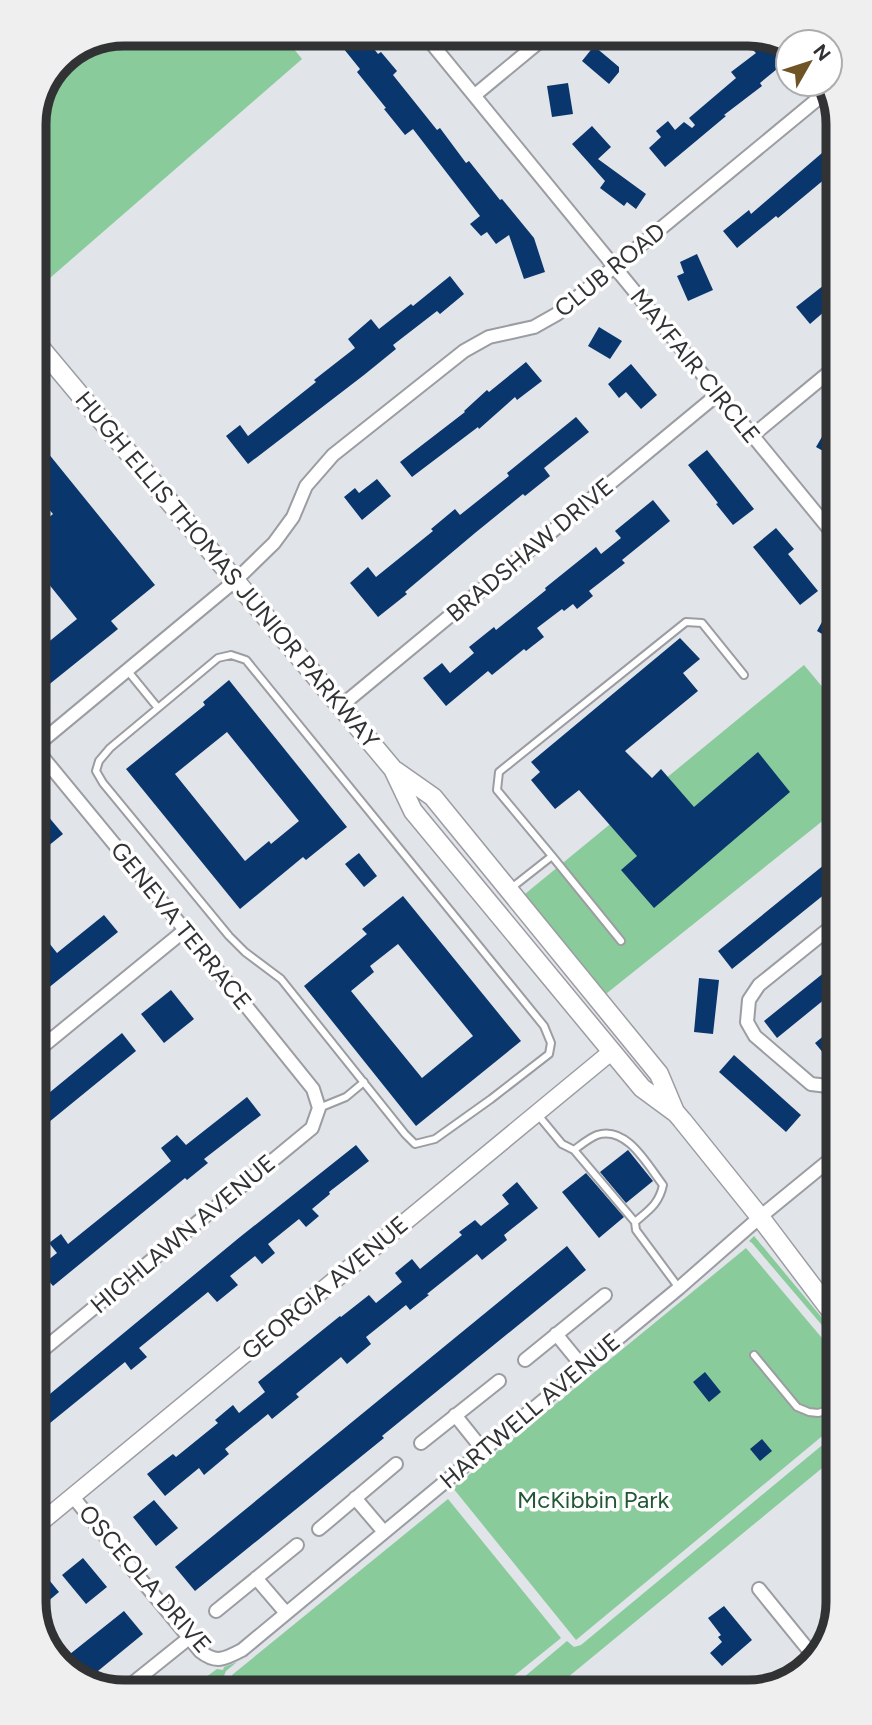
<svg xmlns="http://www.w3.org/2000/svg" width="872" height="1725" viewBox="0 0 872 1725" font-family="Figtree,sans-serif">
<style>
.green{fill:#8acb9b}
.building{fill:#0a366e;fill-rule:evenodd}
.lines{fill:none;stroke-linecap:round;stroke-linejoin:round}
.service-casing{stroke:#9b9da2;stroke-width:10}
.minor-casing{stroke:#9b9da2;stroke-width:16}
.tertiary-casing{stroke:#9b9da2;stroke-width:19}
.secondary-casing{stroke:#9b9da2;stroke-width:21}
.service{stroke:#fff;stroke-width:6}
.minor{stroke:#fff;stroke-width:12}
.tertiary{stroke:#fff;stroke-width:16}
.secondary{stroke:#fff;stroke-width:18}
.labels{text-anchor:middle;stroke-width:7;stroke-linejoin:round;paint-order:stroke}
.street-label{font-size:24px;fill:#313234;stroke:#fff}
.park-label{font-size:24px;fill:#215733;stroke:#fff}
.rim{fill:none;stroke:#313234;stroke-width:9}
</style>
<rect width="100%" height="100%" fill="#e1e4e9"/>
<path class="green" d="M124 33H281L302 59 35 291 33 118 60 59Z
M804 665 835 702V811L592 1005 514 903Z
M754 1236 838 1337V1344L752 1243 749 1241Z
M746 1248 838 1357V1423L576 1640 453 1488Z
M838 1432V1455L556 1687 511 1688 567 1641 574 1647 581 1645Z
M448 1499 561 1638 499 1688 244 1690 232 1675Z
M237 1662 226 1671 224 1676 234 1690 187 1691 217 1669 223 1670 224 1667Z"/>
<path class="building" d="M331 33H361L378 54 381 52 397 71 393 75 437 130 440 128 466 163 469 161 500 200 502 199 534 238 545 272 524 279 509 235 496 244 487 232 481 236 470 224 480 216 413 129 405 135 384 109 386 108 357 72 360 69Z
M627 33H661L639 49Z
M768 38 788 46V60L760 83 762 86 724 115 726 116 665 167 649 148 661 137 656 131 668 121 675 130 684 122 692 128 695 125 689 118 736 78 731 72 756 53 753 50Z
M594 46 619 67V72L609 84 582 61Z
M568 83 573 114 552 117 547 86Z
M592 126 611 147 598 159 646 194 636 209 627 202 624 206 600 188 605 181 572 144Z
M822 153 832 164V173L778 218 776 216 737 248 723 231 749 210 751 214Z
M697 254 713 290 688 301 677 276 684 273 680 262Z
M450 276 464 294 440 314 437 311 393 345 396 349 364 375 248 464 226 436 240 425 248 436 316 382 314 380 355 348 348 339 371 319 379 329 411 304 413 306Z
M833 278V304L810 324 796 307Z
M599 327 622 341 610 359 588 346Z
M526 362 542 381 517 400 515 397 479 429 478 427 412 477 400 462 465 412 464 411 487 390 489 392Z
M631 364 657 395 641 409 626 392 619 398 608 384Z
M576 417 589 432 544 468 550 476 525 496 523 494 475 533 405 592 407 594 378 617 350 583 368 567 376 577 433 531 431 529 455 509 460 515 509 476 507 473Z
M833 418 834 445V457L816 447Z
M35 437 155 585 111 621 118 629 36 695V652L77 619 35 567V529L53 514 35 493Z
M707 450 754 509 733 525 716 504 718 503 688 465Z
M377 479 391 496 362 520 344 497 355 488 359 493Z
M653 500 670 521 622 560 625 563 589 591 593 596 577 609 573 604 564 611 562 609 537 628 544 637 526 651 524 649 492 675 488 671 446 706 423 678 442 663 450 673 474 653 469 647 494 627 496 630 546 590 545 588 596 547 601 554 621 538 615 531Z
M776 528 794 549 788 554 818 591 800 605 753 547Z
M834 600V641L817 631Z
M680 638 700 659 683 673 698 691 625 751 652 778 661 769 694 807 758 752 790 792 654 908 621 870 637 856 579 790 555 809 531 780 540 772 531 762Z
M229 680 347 827 306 860 303 857 240 909 126 769 205 705 203 702ZM227 732 299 821 271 844 269 841 245 861 175 774Z
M36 802 63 834 37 855Z
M359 853 377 876 364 887 345 864Z
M835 856 836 885 732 969 718 951Z
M403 896 521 1041 416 1126 304 986 367 934 362 929ZM398 944 473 1036 422 1078 351 991 374 972 370 966Z
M104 915 118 932 37 997V928L57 953Z
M836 963V990L777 1038 764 1021Z
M699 978 719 980 713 1034 694 1032Z
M171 990 194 1019 164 1043 141 1014Z
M836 1026V1054L829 1060 815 1043Z
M122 1033 136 1051 38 1131V1102Z
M734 1055 801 1115 786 1132 719 1072Z
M247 1097 261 1115 204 1159 208 1163 187 1180 185 1178 53 1286 38 1268 57 1253 49 1243 61 1234 68 1244 171 1161 161 1148 177 1135 186 1145Z
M356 1145 369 1161 329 1192 330 1194 312 1209 319 1216 306 1227 299 1219 268 1244 275 1253 262 1264 255 1256 230 1276 238 1285 217 1302 208 1292 139 1348 147 1357 131 1370 125 1362 39 1432V1403L240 1237Z
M628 1150 653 1181 626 1203 600 1172Z
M586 1173 624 1217 599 1238 562 1192Z
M517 1182 538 1208 504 1235 507 1240 482 1260 477 1254 427 1294 429 1295 410 1310 406 1305 366 1337 371 1344 347 1364 341 1357 296 1394 299 1397 272 1419 268 1414 225 1449 229 1454 204 1475 199 1468 165 1496 147 1474 173 1454 176 1457 218 1423 215 1420 233 1405 239 1413 265 1392 258 1382 340 1316 341 1317 369 1295 376 1303 402 1282 395 1273 412 1259 420 1269 462 1235 459 1232 475 1220 481 1226 509 1204 502 1195Z
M567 1246 586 1270 382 1436 384 1438 195 1591 175 1567Z
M705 1372 721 1392 709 1402 693 1382Z
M762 1439 772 1451 760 1461 750 1449Z
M154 1500 178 1528 156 1546 133 1517Z
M83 1558 107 1587 86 1604 62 1575Z
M40 1569 59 1592 40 1608Z
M724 1606 752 1640 722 1666 710 1653 722 1642 718 1637 721 1635 708 1618Z
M124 1611 143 1634 87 1680 69 1673 60 1662Z"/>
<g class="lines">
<g class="service-casing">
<path id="service" d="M127 670 158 708 218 658 231 655 246 660 544 1026 551 1043 549 1054 491 1099 435 1139 415 1144 405 1134 281 979 245 952 229 936 103 783 96 771 99 761 110 748 158 708
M552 856 621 941
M510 889 552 856 497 790 499 772 686 622 702 623 744 675
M319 1108 346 1097 364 1082
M538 1115 562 1144 574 1150C581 1145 589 1138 597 1135 627 1125 648 1166 663 1185 659 1204 649 1210 635 1222L636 1230 679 1288
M574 1150 635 1222
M754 1355 797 1407 809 1412 818 1413 832 1409 838 1405"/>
</g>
<g class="minor-casing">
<path id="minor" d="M423 33 834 535
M475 95 550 33
M752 436 833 369
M341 706 718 394
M36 746 236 580 274 543 293 517 306 486 333 455 464 351 489 337 534 327 557 314 831 88
M36 749 185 930 313 1089 319 1108 312 1128 39 1353
M836 923 759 985 749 1000 747 1022 755 1036 811 1084 836 1087
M37 1051 185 930
M556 1334 583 1367
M525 1360 605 1295
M455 1415 483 1450
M421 1443 499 1381
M73 1497 200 1651C216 1664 225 1659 242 1650L679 1288 760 1217 837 1154
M355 1498 384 1532
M319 1529 396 1464
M256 1578 286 1613
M759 1589 815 1658
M216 1611 297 1545
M123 1691 189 1638"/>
</g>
<g class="tertiary-casing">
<path id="tertiary" d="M39 1524 611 1052"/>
</g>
<g class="secondary-casing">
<path id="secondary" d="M34 340 393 769 413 811 642 1088 676 1113 682 1120 760 1217 837 1319
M396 771 433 797 659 1074 675 1112"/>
</g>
<use href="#service" class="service"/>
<use href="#minor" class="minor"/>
<use href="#tertiary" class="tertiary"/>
<use href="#secondary" class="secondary"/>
</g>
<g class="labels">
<g class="street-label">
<text transform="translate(610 270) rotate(-39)" y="8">CLUB ROAD</text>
<text transform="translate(695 366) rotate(51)" y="8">MAYFAIR CIRCLE</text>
<text transform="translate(530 550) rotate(-40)" y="8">BRADSHAW DRIVE</text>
<text transform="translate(227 570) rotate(50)" y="8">HUGH ELLIS THOMAS JUNIOR PARKWAY</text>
<text transform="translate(181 926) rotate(51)" y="8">GENEVA TERRACE</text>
<text transform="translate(183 1234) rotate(-40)" y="8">HIGHLAWN AVENUE</text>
<text transform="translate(325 1288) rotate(-40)" y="8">GEORGIA AVENUE</text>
<text transform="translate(530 1411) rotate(-40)" y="8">HARTWELL AVENUE</text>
<text transform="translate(145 1579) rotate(49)" y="8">OSCEOLA DRIVE</text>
</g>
<g class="park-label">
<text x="593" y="1508">McKibbin Park</text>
</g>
</g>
<path d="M0 0H872V1725H0ZM124 46H748A78 78 0 0 1 826 124V1602A78 78 0 0 1 748 1680H124A78 78 0 0 1 46 1602V124A78 78 0 0 1 124 46Z" fill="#efefef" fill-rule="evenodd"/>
<path class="rim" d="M124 46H748A78 78 0 0 1 826 124V1602A78 78 0 0 1 748 1680H124A78 78 0 0 1 46 1602V124A78 78 0 0 1 124 46Z"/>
<g transform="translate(809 63) rotate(51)"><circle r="33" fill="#ffffff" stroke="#adadae" stroke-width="2"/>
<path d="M0-5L12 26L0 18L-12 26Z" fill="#6f5426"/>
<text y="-10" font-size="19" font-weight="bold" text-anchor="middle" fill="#313234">N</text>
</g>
</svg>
